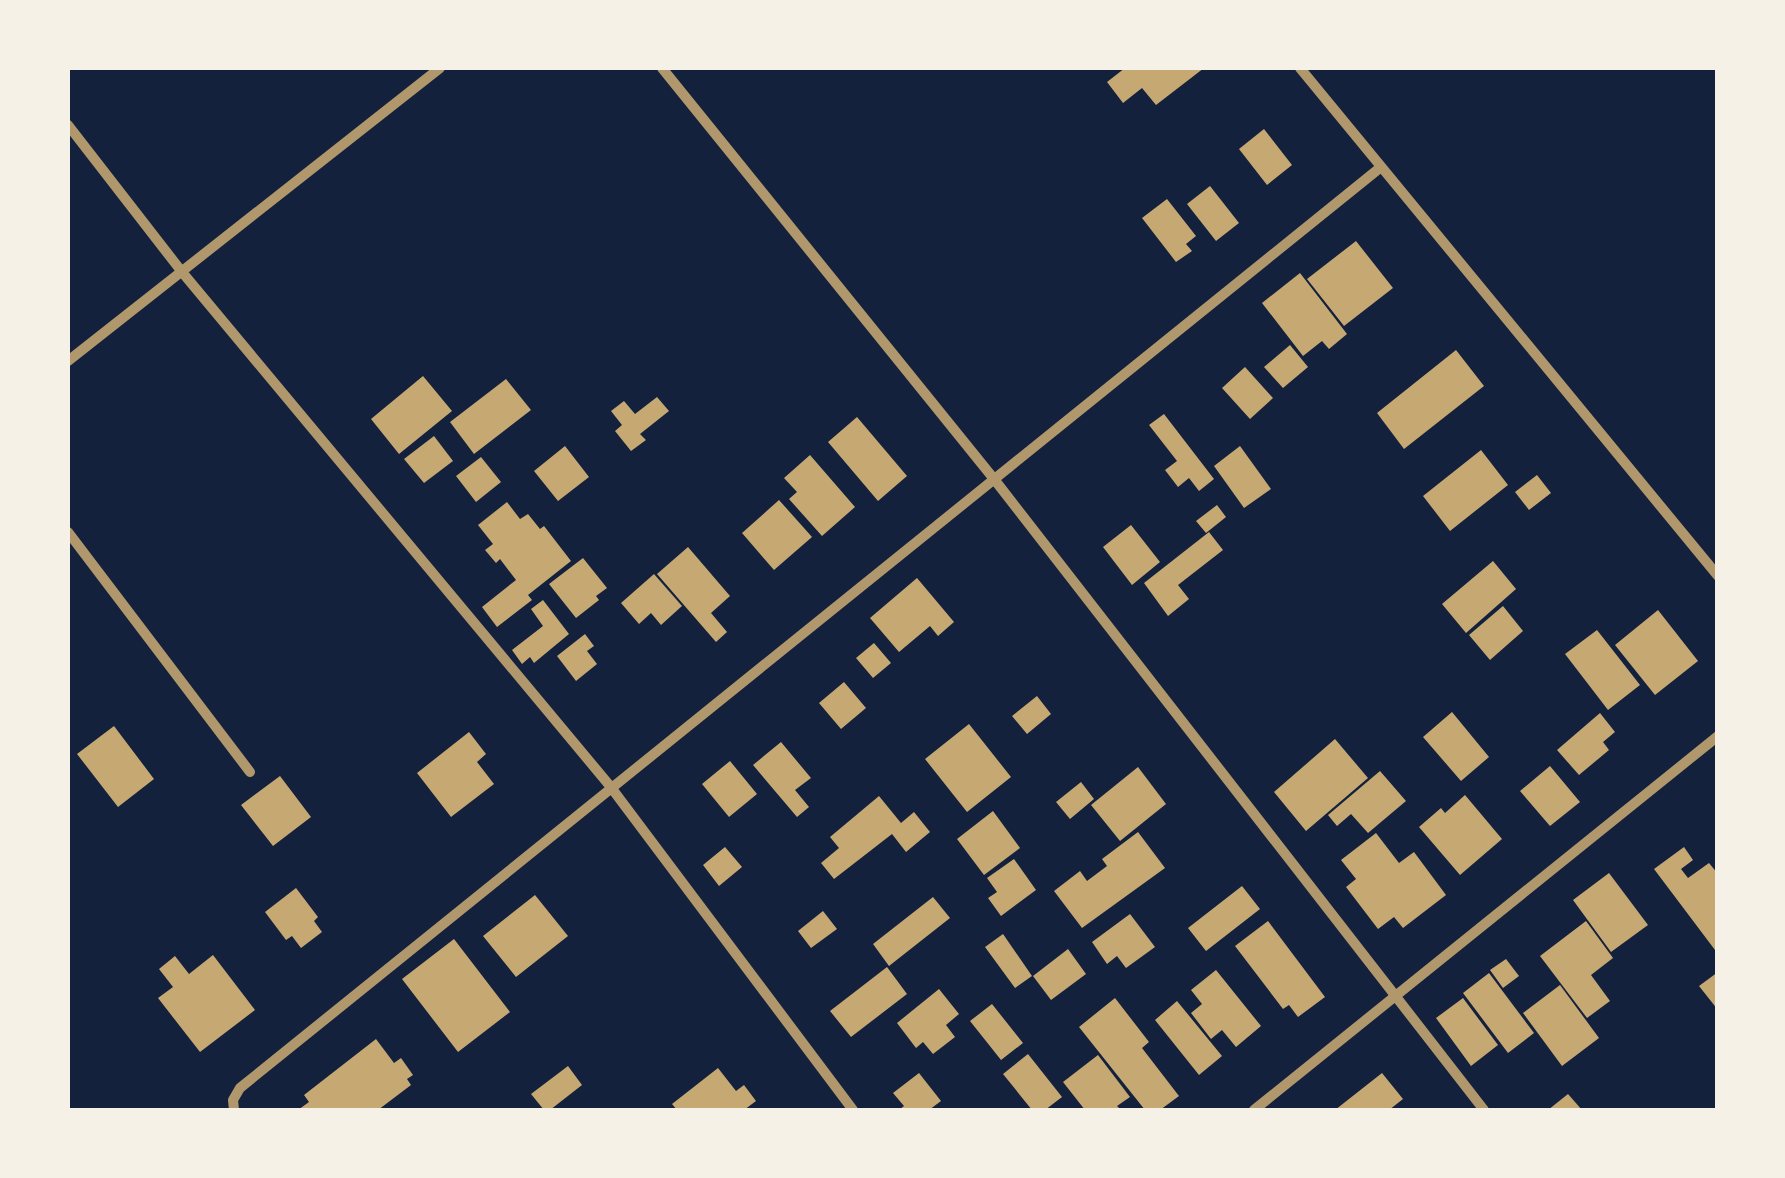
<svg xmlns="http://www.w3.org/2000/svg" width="1785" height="1178" viewBox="0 0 1785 1178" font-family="'Times New Roman',serif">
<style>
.building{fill:#c6a872}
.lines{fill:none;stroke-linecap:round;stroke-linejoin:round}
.minor{stroke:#b1986c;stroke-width:10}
</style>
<rect width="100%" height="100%" fill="#14213d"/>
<path class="building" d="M1125 68H1204L1156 105 1142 88 1123 103 1107 82Z
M1264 129 1292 165 1267 185 1239 149Z
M1210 186 1239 223 1216 241 1187 204Z
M1167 199 1196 236 1186 244 1192 251 1176 262 1142 218Z
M1356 241 1393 288 1344 326 1307 279Z
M1300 273 1347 334 1329 349 1322 341 1303 356 1262 303Z
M1290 345 1308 367 1283 388 1264 367Z
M1456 350 1484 386 1404 449 1377 413Z
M1245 367 1273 398 1250 419 1222 388Z
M423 376 452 411 399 454 371 419Z
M506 379 531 410 474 454 450 422Z
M657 397 669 411 640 434 646 440 631 451 615 431 622 425 611 411 624 401 635 414Z
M1164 414 1214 479 1199 491 1189 478 1178 487 1165 470 1177 461 1149 425Z
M857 417 907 476 878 501 828 442Z
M434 436 453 461 424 483 404 459Z
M565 446 589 477 558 501 534 471Z
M1240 446 1271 489 1244 508 1214 466Z
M1481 450 1508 485 1450 531 1423 496Z
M810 455 855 507 822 536 789 499 797 492 784 478Z
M481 457 501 482 476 502 456 476Z
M1537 475 1551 493 1529 510 1515 492Z
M779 500 812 537 774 570 742 533Z
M507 502 520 519 528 514 540 529 544 526 571 561 528 595 532 600 497 627 482 607 516 580 500 559 496 563 485 550 493 544 478 525Z
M1217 505 1226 517 1206 533 1196 521Z
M1131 525 1160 562 1132 585 1103 547Z
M1209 532 1223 550 1178 585 1189 599 1168 616 1144 583Z
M688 547 730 596 711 613 727 632 716 642 657 574Z
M583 558 607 588 596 596 599 600 576 618 549 584Z
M1493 561 1516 589 1466 633 1442 604Z
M654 574 682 606 661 625 651 613 639 624 621 603Z
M917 578 954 622 938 636 930 626 899 652 870 618Z
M543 600 569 634 534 663 530 657 522 664 512 650 543 626 531 609Z
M1503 606 1523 631 1490 660 1469 635Z
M1658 610 1698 661 1655 695 1615 645Z
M1597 630 1640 685 1608 710 1565 654Z
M585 634 594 646 587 651 597 664 576 681 557 656Z
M874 643 891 663 873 678 856 658Z
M844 682 866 708 841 729 819 703Z
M1037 696 1051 714 1027 734 1012 716Z
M1452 712 1489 757 1461 781 1423 737Z
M1600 713 1615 732 1603 742 1609 750 1579 775 1557 750Z
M969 724 1011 777 967 812 925 759Z
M114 726 154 779 118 807 77 754Z
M469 732 486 754 477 762 494 784 451 817 417 773Z
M1335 739 1368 778 1306 831 1274 792Z
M781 742 811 778 795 790 809 807 797 817 753 765Z
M730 761 757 794 729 817 702 784Z
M1550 766 1580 802 1550 826 1520 791Z
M1138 767 1166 804 1120 841 1091 805Z
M1380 771 1406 801 1368 833 1351 814 1337 826 1328 815Z
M280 776 311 817 273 846 241 805Z
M1081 782 1094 799 1070 819 1056 802Z
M1465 795 1502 839 1460 875 1419 827 1441 808 1445 813Z
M879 796 901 823 914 812 930 832 906 852 892 834 834 879 821 863 839 848 830 837Z
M993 811 1020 848 984 875 957 839Z
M1138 832 1165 868 1082 928 1054 891 1080 871 1087 881 1107 866 1102 859Z
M1376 833 1399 863 1414 852 1446 895 1403 928 1394 917 1378 929 1346 887 1356 879 1341 860Z
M725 847 742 867 719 886 703 865Z
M1684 847 1693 860 1681 869 1688 878 1709 863 1718 874V954L1654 869Z
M1014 859 1036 890 1001 916 988 898 997 892 987 878Z
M1609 873 1648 925 1611 952 1573 900Z
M1242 886 1260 909 1206 951 1188 928Z
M296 888 318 917 314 921 322 932 301 948 292 936 286 940 265 912Z
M535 895 568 936 516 977 483 936Z
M933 897 950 918 889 966 873 944Z
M823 911 837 929 811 948 798 931Z
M1130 914 1155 947 1126 968 1117 956 1107 964 1092 942Z
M1268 921 1325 997 1298 1017 1289 1005 1283 1009 1235 946Z
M1586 921 1613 958 1591 975 1610 1001 1587 1018 1540 956Z
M1003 934 1032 976 1015 988 985 947Z
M454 939 510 1012 458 1052 402 979Z
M1068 949 1086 974 1051 1000 1033 976Z
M213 955 255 1010 200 1052 158 998 173 987 159 969 175 956 189 974Z
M1506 959 1519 976 1503 988 1490 970Z
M887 967 907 994 851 1037 830 1011Z
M1216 970 1261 1026 1236 1047 1222 1030 1211 1039 1191 1013 1202 1004 1191 990Z
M1718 972V1010L1699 986Z
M1489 973 1534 1033 1508 1053 1463 993Z
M1560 985 1599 1038 1562 1066 1523 1013Z
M939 989 959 1014 946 1025 955 1037 933 1054 923 1042 916 1048 897 1023Z
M1115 998 1149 1042 1142 1048 1179 1096 1160 1110H1145L1079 1027Z
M1463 998 1498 1045 1471 1066 1436 1018Z
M1177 1001 1222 1056 1199 1075 1155 1020Z
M992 1004 1023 1043 1001 1060 970 1021Z
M376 1039 394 1063 401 1058 413 1075 407 1079 411 1085 378 1110H298L309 1102 304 1095Z
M1028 1054 1062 1097 1045 1110H1032L1003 1074Z
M1098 1055 1130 1097 1117 1106 1121 1110H1085L1063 1082Z
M568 1066 582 1085 550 1110H544L531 1094Z
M718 1068 736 1091 744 1085 756 1101 744 1110H677L672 1104Z
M919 1073 941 1101 929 1110H899L904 1106 893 1093Z
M1382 1073 1403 1099 1389 1110H1335Z
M1568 1094 1582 1110H1548Z"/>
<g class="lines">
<path class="minor" d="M662 68 994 479 1484 1110
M1300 68 1718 576
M68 125 182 272 610 786 853 1110
M68 361 440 68
M68 532 250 772
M234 1110 233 1100 240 1088 1381 167
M1254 1110 1718 736"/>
</g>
<rect width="1785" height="1178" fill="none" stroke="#f6f1e7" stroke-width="140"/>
</svg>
